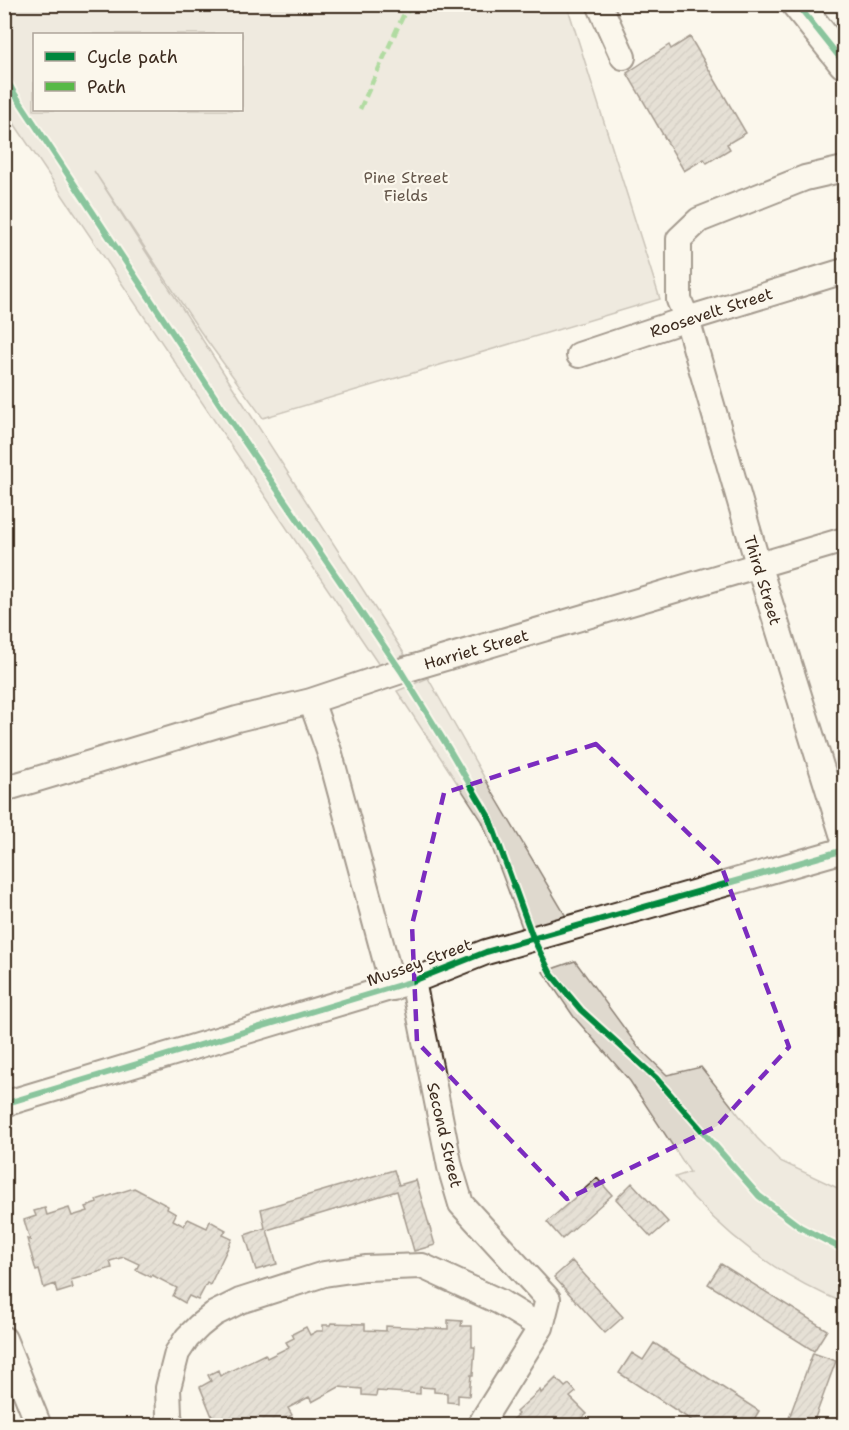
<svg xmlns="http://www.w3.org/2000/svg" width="849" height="1430" viewBox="0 0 849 1430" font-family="'Shantell Sans',sans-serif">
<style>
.park{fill:#dfd9ce;stroke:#8d8276;stroke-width:1.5;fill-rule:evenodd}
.building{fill:url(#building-hatch);stroke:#3b2a1e;stroke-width:1.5}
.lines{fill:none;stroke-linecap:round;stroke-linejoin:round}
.minor-casing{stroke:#3b2a1e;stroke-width:28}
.major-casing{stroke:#3b2a1e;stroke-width:34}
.minor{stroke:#fbf7ec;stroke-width:24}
.major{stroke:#fbf7ec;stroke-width:30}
.quiet{stroke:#58b947;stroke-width:4.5;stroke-dasharray:9 4.5;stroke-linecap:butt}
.cycleway-casing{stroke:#fbf7ec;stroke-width:10}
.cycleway{stroke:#00873e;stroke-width:6}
.marked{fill:none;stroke:#7b2cbf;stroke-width:4.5;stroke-dasharray:12 8;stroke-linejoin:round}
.labels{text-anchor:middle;stroke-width:4.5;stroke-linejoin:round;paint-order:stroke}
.park-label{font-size:16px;fill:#64564a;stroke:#fbf7ec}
.street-label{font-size:16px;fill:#3b2a1e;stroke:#fbf7ec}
</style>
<defs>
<pattern id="building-hatch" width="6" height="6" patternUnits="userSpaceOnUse" patternTransform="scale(1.5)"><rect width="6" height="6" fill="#ccc4b9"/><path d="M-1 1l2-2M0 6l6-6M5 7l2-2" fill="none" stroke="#a79f96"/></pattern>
</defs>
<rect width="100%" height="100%" fill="#fbf7ec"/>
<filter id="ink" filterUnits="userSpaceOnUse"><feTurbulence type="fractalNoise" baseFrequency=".0167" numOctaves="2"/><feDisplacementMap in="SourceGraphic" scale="12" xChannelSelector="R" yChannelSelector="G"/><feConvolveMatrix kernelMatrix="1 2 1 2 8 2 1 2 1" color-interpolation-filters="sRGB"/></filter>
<g filter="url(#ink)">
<path class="park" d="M4 5H567L660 299 263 418 200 331 94 171 405 655 379 665 5 110ZM34 34H242V110H34Z
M428 678 493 793 567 918 523 930 482 821 397 691Z
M575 961 638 1047 667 1075 701 1067 757 1138 780 1161 844 1191V1303C775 1274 724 1235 675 1177L690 1172 630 1081 574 1017 543 972Z"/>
<path class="building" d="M690 37 746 133 727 144 730 149 707 163 704 159 684 171 627 73 669 45 671 49Z
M394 1170 399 1185 416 1180 435 1245 414 1251 397 1191 267 1230 277 1264 256 1270 245 1235 265 1228 261 1209Z
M597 1178 612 1195 562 1239 547 1222Z
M632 1183 668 1222 651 1237 616 1199Z
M134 1188 168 1206 167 1209 176 1214 173 1220 184 1226 188 1219 207 1228 210 1221 226 1230 223 1235 232 1239 210 1285 207 1283 198 1300 189 1296 185 1303 173 1296 177 1288 152 1275 151 1277 136 1270 139 1264 124 1257 110 1261 112 1268 71 1280 73 1288 57 1293 55 1284 44 1288 39 1270 36 1271 27 1239 30 1240 24 1220 36 1216 34 1211 45 1208 47 1215 69 1208 72 1216 88 1211 86 1207 97 1203 96 1200Z
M572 1261 623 1317 605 1333 554 1277Z
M721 1264 827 1330 814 1351 708 1284Z
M448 1320 462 1321 461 1326H472V1347H475L473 1375H471L469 1396 458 1395V1403L447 1402V1393L434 1392V1388L420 1387V1394L377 1391 376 1396 362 1395V1389L339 1387 312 1402 309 1397 288 1408 292 1415 272 1426H216L200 1387 211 1381 208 1375 218 1370 220 1376 265 1354 267 1358 289 1347 286 1342 294 1338 292 1334 306 1327 310 1335 317 1331H323V1325H330L331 1323 365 1324V1330L386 1331V1326L448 1329Z
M654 1343 759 1411 750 1426H700L619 1373 632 1353 643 1360Z
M813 1353 836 1361 812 1426H786Z
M556 1378 565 1387 569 1384 576 1392 570 1397 587 1414 581 1419 587 1426H506L518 1414 516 1412 540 1390 541 1393Z"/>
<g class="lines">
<g class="minor-casing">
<path id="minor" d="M599 4 623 57
M844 169 805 178 699 220 679 239V300L687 319 758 564 844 840
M579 355 687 319 844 271
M311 701 330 754 393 988
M4 789 237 719 311 701 401 671 844 540
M413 981 450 1167 461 1204 548 1299 541 1327
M4 1104 413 981 486 952 844 850
M4 1339 39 1426
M171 1426 169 1415 168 1388 177 1353 187 1338 199 1326 214 1314 240 1301 324 1274 365 1268 422 1266 500 1302 541 1327 479 1426"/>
</g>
<g class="major-casing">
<path id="major" d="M797 4 844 63"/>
</g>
<use href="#minor" class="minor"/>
<use href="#major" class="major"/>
<path class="quiet" d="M360 109 403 16 414 4"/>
<g class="cycleway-casing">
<path id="cycleway" d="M797 4 844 63
M4 75 14 93 240 435 401 671 449 749 489 817 533 938 551 974 581 1010 656 1078 759 1196 800 1227 844 1250
M4 1104 413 981 486 952 844 850"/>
</g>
<use href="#cycleway" class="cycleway"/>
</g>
</g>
<path d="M0 0H849V1430H0ZM596 744 721 865 789 1047 717 1126 567 1199 417 1042 412 925 444 793Z" fill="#fbf7ec" fill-opacity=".55" fill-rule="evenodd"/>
<path class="marked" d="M596 744 721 865 789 1047 717 1126 567 1199 417 1042 412 925 444 793Z"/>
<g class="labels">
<g class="park-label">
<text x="406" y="183">Pine Street<tspan x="406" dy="18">Fields</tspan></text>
</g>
<g class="street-label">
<text transform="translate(711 312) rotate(-18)" y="6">Roosevelt Street</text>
<text transform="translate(763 580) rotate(73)" y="6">Third Street</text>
<text transform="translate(476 649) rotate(-16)" y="6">Harriet Street</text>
<text transform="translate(419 962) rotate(-20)" y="6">Mussey Street</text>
<text transform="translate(445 1135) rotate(77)" y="6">Second Street</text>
</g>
</g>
<rect width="849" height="1430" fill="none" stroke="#fbf7ec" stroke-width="24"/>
<rect x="12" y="12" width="825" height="1406" fill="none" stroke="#3b2a1e" stroke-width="2" filter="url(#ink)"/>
<rect x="33" y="33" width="210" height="78" fill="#fbf7ec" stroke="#aea59a" stroke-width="1.5"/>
<rect x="45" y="52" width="30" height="9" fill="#00873e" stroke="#aea59a" stroke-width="1.5"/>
<text x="87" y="63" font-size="18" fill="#3b2a1e">Cycle path</text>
<rect x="45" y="82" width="30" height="9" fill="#58b947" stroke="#aea59a" stroke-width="1.5"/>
<text x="87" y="93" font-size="18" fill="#3b2a1e">Path</text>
</svg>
